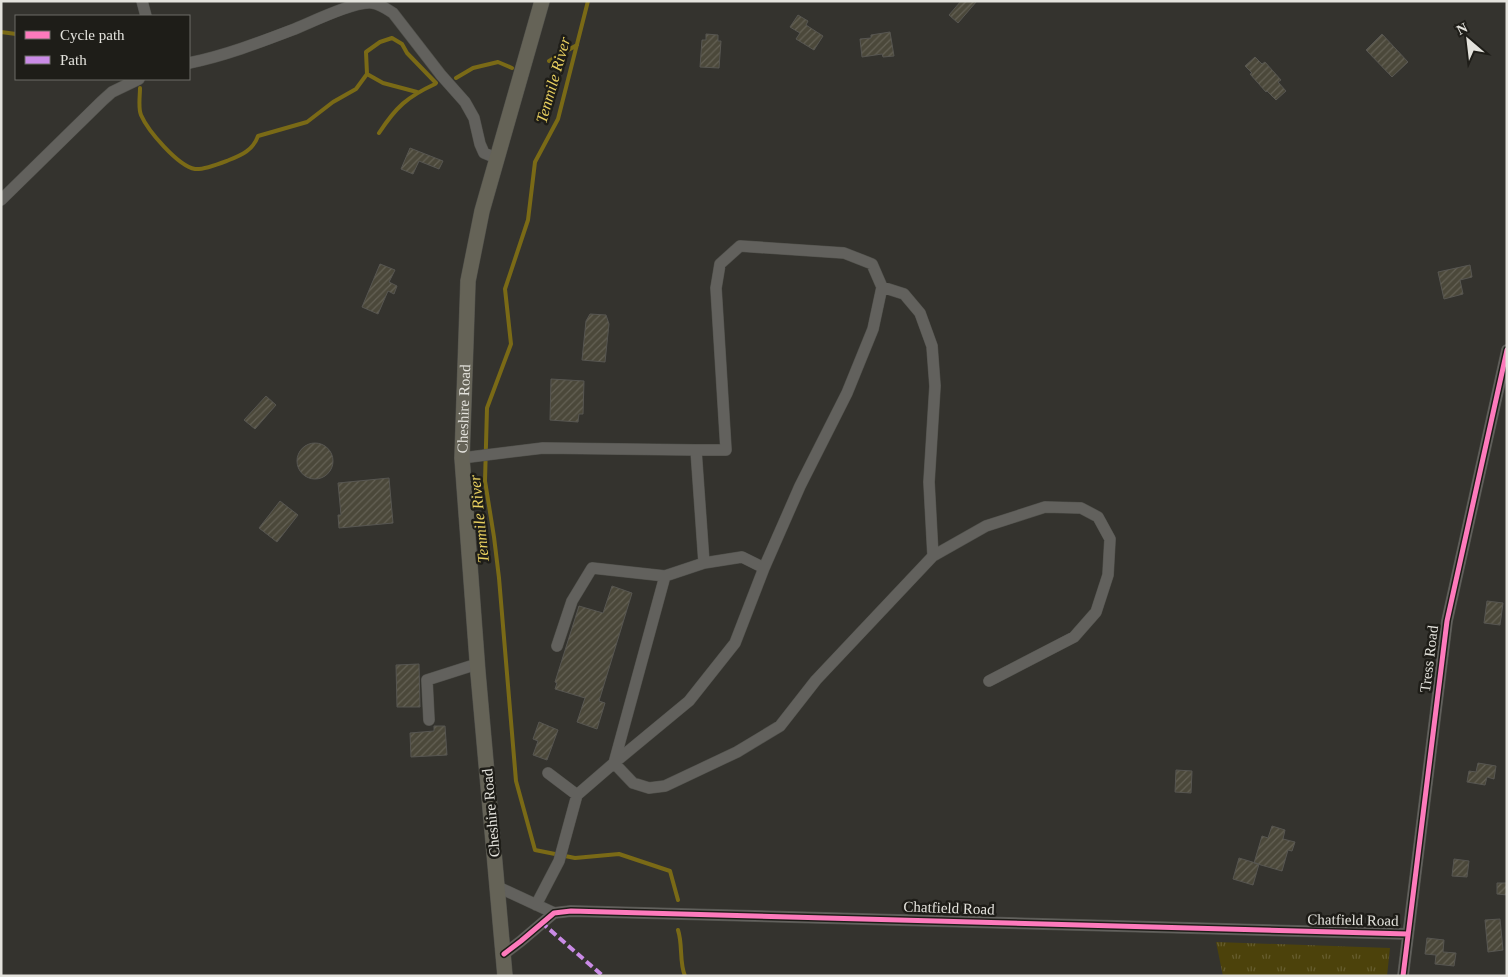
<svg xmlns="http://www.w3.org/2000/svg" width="1508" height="977" font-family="'Times New Roman',serif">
<defs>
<pattern id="grass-tufts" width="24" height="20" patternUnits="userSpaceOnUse" patternTransform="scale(1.25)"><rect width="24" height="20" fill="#4c420b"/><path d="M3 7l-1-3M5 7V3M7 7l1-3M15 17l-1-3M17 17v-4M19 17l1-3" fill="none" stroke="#665d2e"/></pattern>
<pattern id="building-hatch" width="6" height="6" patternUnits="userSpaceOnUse" patternTransform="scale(1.25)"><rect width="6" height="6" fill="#4b483a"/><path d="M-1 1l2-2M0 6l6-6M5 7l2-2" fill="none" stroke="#656256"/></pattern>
</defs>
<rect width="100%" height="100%" fill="#34332e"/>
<path fill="url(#grass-tufts)" d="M1216,942L1390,948L1387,976H1223Z"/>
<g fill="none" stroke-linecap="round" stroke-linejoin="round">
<path stroke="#7a6a16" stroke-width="4" d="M588,1L558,119L535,162L528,220L505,289L511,344L487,408L485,481L494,537L499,578L516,781L535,850L575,858L619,854L670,871L678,900
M1,32L16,34
M549,61L577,45
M367,74L383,83L417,92
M456,78L473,68L498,62L512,68
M140,88C140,96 138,108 141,115C148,131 178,166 195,169C204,170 221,163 229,160C242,155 253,150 258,136L307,122L333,102L356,89L367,74L366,52L380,42L392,38L402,44L407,53L436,83
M379,133C396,107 407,97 435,84
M678,930C683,945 679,962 685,976"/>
</g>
<path fill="url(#building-hatch)" stroke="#575651" d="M961,1H977L958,23L949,15Z
M798,15L808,21L806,25L823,36L814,50L796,39L800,33L790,27Z
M890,32L894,56L883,57L882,54L862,57L860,39L871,38V35Z
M706,34L718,35V41H721L719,68L700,67L702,40H706Z
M1382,34L1408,62L1392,77L1366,50Z
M1255,57L1262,64L1265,62L1281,80L1278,82L1286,91L1276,100L1267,91L1266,92L1250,74L1252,73L1245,66Z
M410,148L443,161L439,169L419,161L413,174L401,169Z
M380,264L395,270L389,282L397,286L394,294L388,291L378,314L362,307Z
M1470,265L1472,277L1460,280L1463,294L1444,299L1438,272Z
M590,314L606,315L609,324L605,362L582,360L586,321Z
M551,379L584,381L583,414H579L578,422L550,420Z
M266,396L276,405L255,429L244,420Z
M297 461a18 18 0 1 1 36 0a18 18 0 1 1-36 0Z
M389,478L393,523L339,528L338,515H341L338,483Z
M280,501L298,515L277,542L259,528Z
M612,586L632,593L599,701L605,703L597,729L577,722L585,698L555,689L557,683L555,682L579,606L603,613Z
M1487,601L1503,603L1500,625L1484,623Z
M419,664L420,707H397L396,665Z
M539,722L558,730L547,760L533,755L538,741L533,739Z
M434,726H445L447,755L411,757L410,733L434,731Z
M1478,763L1496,766L1494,779L1487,777L1485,785L1467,782L1469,771L1476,772Z
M1176,770L1192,771L1191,793L1175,792Z
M1272,826L1285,830L1283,839L1295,842L1292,851L1288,850L1282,871L1254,863L1262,836L1268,838Z
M1239,858L1259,864L1253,885L1233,879Z
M1454,859L1469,861L1467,877L1452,876Z
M1497,883H1507V895L1497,894Z
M1500,919L1503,950L1488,952L1485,920Z
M1427,938L1444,940L1443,952L1456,953L1454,966L1435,964L1436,955L1425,954Z"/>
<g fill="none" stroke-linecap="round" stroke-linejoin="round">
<defs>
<path id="minor" d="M142,1L146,16
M189,63C224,56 258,43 292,30C310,23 354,1 372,3C380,4 387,9 393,13L441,75L465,102L474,118L480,144L484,153L496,158
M1,200L102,101L112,92L139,79
M882,287L904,294L920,313L932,346L935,386L929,482L933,556
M696,450H726L716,288L720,264L740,246L844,253L872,264L882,287L873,329L847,393L800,486L764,568L735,643L689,701L614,763L633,783L649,788L665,786L737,752L780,726L816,680L933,556L986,526L1045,507L1081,508L1098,517L1110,539L1108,575L1096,612L1074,637L989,681
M462,458L543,448L696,450L704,563L665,576L614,763L577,795L559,861L536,905
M704,563L742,557L764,568
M557,646L572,601L592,568L665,576
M429,720L427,680L477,664
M548,773L577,795
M498,887L554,913
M504,954L521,941L554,913L571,911L1408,934
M1403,976L1447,621L1507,350"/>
<g id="major">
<path id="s1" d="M505,976L478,673L462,458L468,281L482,211L542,1"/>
</g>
</defs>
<use href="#minor" stroke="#50504b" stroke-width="12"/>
<use href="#major" stroke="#50504b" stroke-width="16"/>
<use href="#minor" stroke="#62615d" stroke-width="11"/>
<use href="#major" stroke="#656357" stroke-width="15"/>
<path stroke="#ca8be6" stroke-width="4" stroke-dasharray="8 4" stroke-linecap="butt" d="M541,922L603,976"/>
<defs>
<path id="cycleway" d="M504,954L521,941L554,913L571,911L1408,934
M1403,976L1447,621L1507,350"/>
</defs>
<use href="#cycleway" stroke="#1e1d18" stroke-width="8"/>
<use href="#cycleway" stroke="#fd7abc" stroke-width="5"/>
</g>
<g text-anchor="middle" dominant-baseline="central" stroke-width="5" stroke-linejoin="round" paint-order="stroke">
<g font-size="15" fill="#e4e3dd" stroke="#1e1d18">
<text stroke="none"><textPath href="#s1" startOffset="569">Cheshire Road</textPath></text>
<text transform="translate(1429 659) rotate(-83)">Tress Road</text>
<text transform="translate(491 813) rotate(-95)">Cheshire Road</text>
<text transform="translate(949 908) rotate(2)">Chatfield Road</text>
<text transform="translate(1353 920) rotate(1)">Chatfield Road</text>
</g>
<g font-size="16" font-style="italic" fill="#e9d05f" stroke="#1e1d18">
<text transform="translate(553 80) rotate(-74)">Tenmile River</text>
<text transform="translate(479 519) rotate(-96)">Tenmile River</text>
</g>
</g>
<rect width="1508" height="977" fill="none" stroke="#e4e3dd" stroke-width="5"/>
<rect x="15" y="15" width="175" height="65" fill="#1e1d18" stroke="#6d6c67"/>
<rect x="25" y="31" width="25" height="8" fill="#fd7abc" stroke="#6d6c67"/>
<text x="60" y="40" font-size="15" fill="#e4e3dd">Cycle path</text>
<rect x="25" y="56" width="25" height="8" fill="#ca8be6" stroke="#6d6c67"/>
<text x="60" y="65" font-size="15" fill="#e4e3dd">Path</text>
<g transform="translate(1468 40) rotate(332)" stroke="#1e1d18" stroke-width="4" paint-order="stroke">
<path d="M0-4L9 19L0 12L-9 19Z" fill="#e4e3dd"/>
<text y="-8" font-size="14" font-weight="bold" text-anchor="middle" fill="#e4e3dd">N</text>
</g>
</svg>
